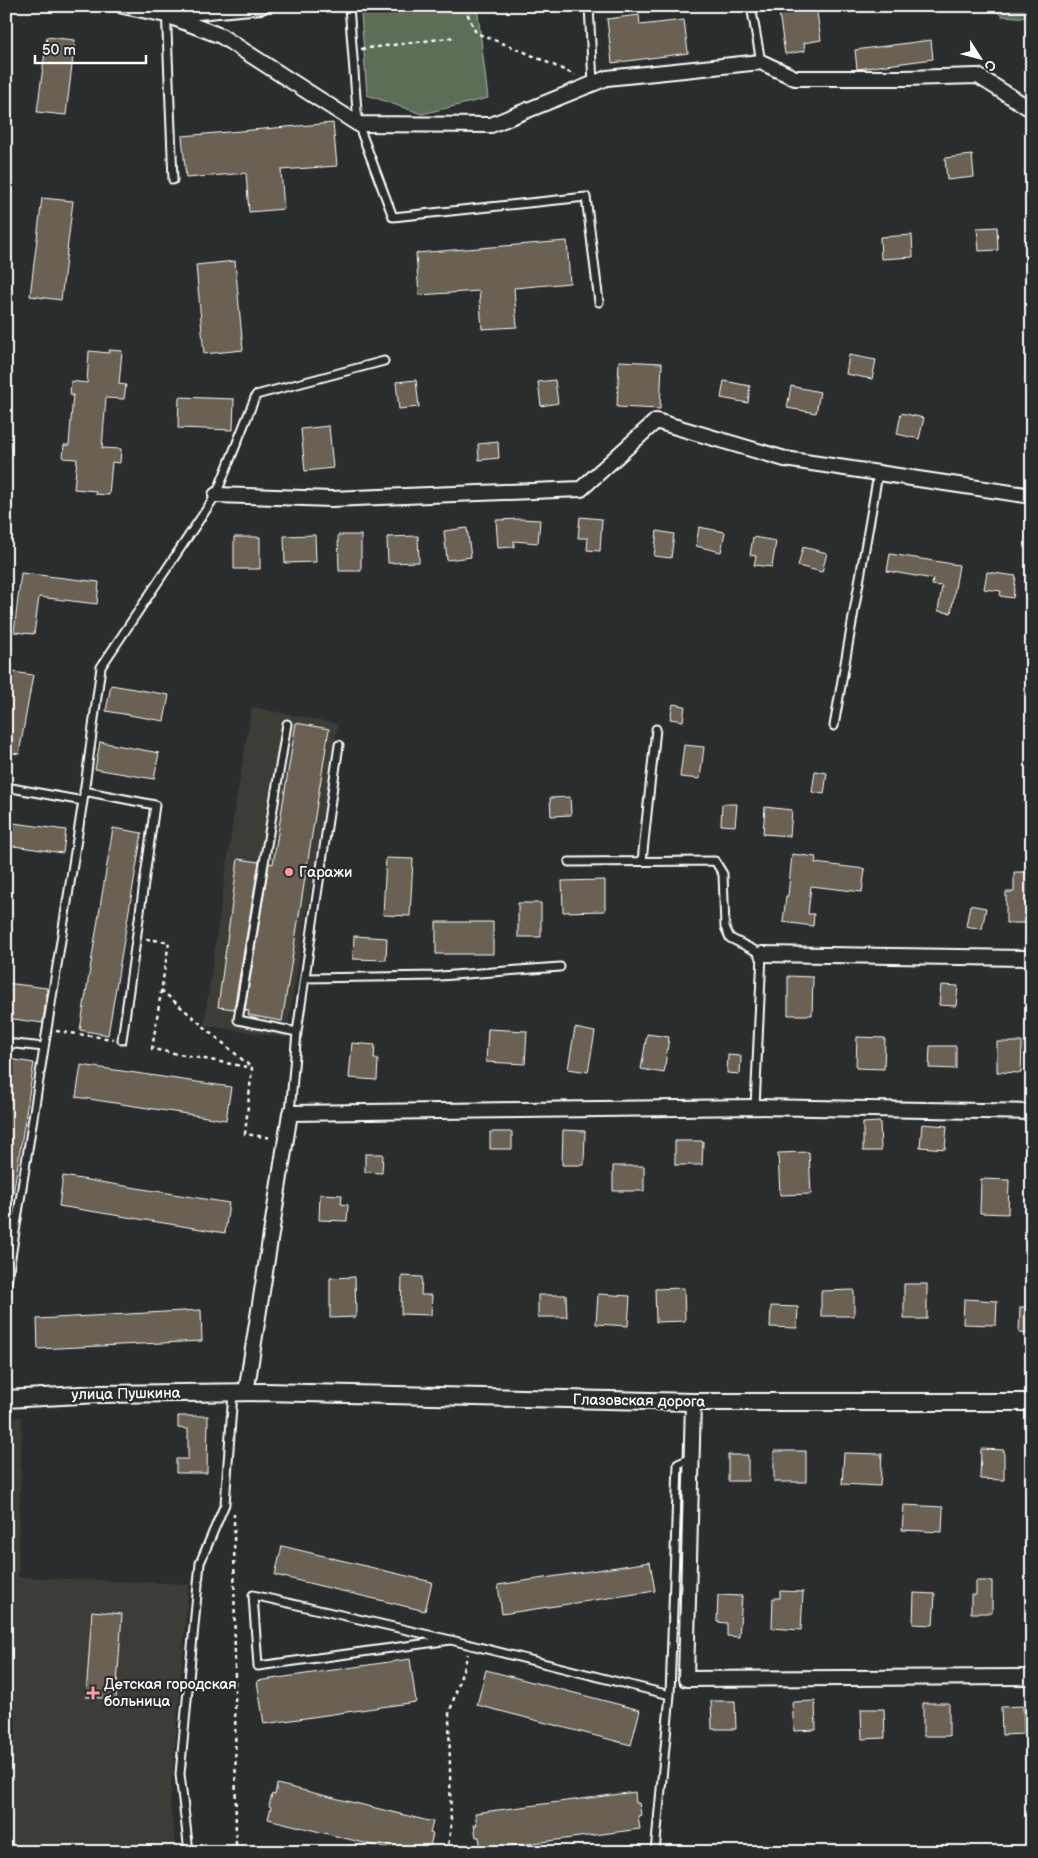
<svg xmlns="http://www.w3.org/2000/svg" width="1038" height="1858" font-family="'Balsamiq Sans',sans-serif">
<rect width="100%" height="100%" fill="#2a2d2e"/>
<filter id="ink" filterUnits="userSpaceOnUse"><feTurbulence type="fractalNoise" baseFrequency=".02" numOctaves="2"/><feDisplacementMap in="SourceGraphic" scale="10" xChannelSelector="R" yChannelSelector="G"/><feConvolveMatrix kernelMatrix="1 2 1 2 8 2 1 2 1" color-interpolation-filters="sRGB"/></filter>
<g filter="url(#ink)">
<path fill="#3d3d39" d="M252,707L338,724L286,1038L204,1025L234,814Z
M22,1417L18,1577L189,1584L170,1803L176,1852H6V1418Z"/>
<path fill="#5b6e58" stroke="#adb6ac" d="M371,6H477L488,98L422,114L367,95L361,13Z
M990,6H1032V18L1002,16Z"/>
<path fill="#6a6152" stroke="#fff" d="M778,6H816L821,40L804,43L805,51L785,54Z
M639,15L640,25L684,20L688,53L612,63L607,19Z
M47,37L75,40L66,115L37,112Z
M931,40L933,59L857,69L855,50Z
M333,123L337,166L281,170L284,209L249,212L246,173L186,178L182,136Z
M972,155L974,177L947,180L945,158Z
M42,198L73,201L61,300L30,296Z
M997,227L998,250L979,251L977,228Z
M912,235L913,257L881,259L880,237Z
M567,241L570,283L514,288L517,327L482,329L479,291L419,295L416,253Z
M235,261L243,350L204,354L196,265Z
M109,350L122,351L119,384L126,385L124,399L106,398L102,448L121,449L120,463L112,462L109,495L95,494L96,491L74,489L77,459L63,458L64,445H69L73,395H70L71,381L87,383L89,351L109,353Z
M849,355L876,360L872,379L846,374Z
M619,361L662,363L660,409L617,407Z
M416,380L419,407L399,409L396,382Z
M555,380L558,403L541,406L538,382Z
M724,381L750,386L748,403L721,398Z
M791,386L820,392L816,413L787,408Z
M179,397L234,399L233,430L178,428Z
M901,413L924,418L919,439L897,434Z
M329,426L333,468L305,471L301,429Z
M498,442L499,458L479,460L478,444Z
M580,517L602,519L600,551L587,550L588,538H578Z
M520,519L540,520L538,543L514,541V547L498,548L496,520Z
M699,527L725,532L721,552L696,546Z
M467,528L471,557L447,560L444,531Z
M657,531L674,534L671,558L654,556Z
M315,535L316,562L285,563L284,536Z
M338,535H361V571H339Z
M418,536L419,562L388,563L387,537Z
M234,537H260V569H234Z
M753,537L776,541L772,567L754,565L756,556L750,555Z
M803,547L827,553L822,572L798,566Z
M890,554L959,565L951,613L938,611L942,586L932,585L933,579L887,571Z
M987,572L1016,576L1013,598L1000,596L1001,591L984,589Z
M21,573L99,582L97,604L39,597L34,634L14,632Z
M6,671L33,675L19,754L6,752Z
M111,685L169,695L164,721L106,711Z
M673,704L685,706L683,721L670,719Z
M296,723L329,729L282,1021L248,1015L249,1011L245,1010L269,863L273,864Z
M100,742L159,753L154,779L95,769Z
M684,745L704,747L700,779L680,777Z
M815,771L827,773L824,794L812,792Z
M570,797L571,815L551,816L550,798Z
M722,804H737L735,826L721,825Z
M765,807L792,810L790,836L763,834Z
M6,822L66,830L63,853L6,845Z
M113,828L142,833L108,1035L80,1030Z
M792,854L816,857L815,863L865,869L862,892L811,886L808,914H814L813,926L783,922L786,896H788Z
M386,858L413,859L410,916L383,915Z
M238,859L259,862L234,1009L218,1007Z
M1014,872H1031L1032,901H1026V923H1006V892H1014Z
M605,880V911L563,912L562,881Z
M518,903H541V937H518Z
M970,905L986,908L982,929L966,926Z
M436,922H493V954H436Z
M354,936L387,938L386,960L353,959Z
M788,976L813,977L812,1015H788Z
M6,983L47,988L43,1023L6,1018Z
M941,985L958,986L956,1006L939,1005Z
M575,1028L595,1032L588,1072L568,1069Z
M488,1029L527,1031L525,1064L486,1062Z
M647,1034L669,1037L664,1073L641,1069Z
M857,1037L885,1038L884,1069L856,1068Z
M997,1042H1022L1021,1073L997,1072Z
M352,1043L375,1045L374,1059H378L377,1080L349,1078Z
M930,1046H956V1069L929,1068Z
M728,1055L741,1056L740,1074L727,1073Z
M9,1059L34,1063L13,1195H6V1079Z
M81,1065L231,1087L226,1120L76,1097Z
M880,1122L881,1151H863V1123Z
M922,1124L947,1126L945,1149L920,1147Z
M563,1130L585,1131L584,1165H562Z
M490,1132H512V1149H490Z
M675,1141H703L702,1165H675Z
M809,1152L811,1194L780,1195L778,1153Z
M365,1154H383L382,1173L365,1172Z
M613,1166H644V1191H613Z
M63,1176L229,1203L225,1233L59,1206Z
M981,1179L1009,1180L1008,1214L980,1213Z
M320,1194L342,1195L341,1204L348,1205L347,1221L319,1220Z
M402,1276L422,1277L421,1295H432L431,1315L401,1314Z
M355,1277L356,1317L330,1318V1278Z
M904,1284H927V1319H904Z
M684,1288L685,1321L656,1322L655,1289Z
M854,1290V1316H821V1291Z
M598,1294L630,1296L628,1326L596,1324Z
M538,1295H566L567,1317H538Z
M964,1299L997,1301L996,1325L963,1324Z
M771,1306L798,1307L797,1328L770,1327Z
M1020,1307H1032V1334L1019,1333Z
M201,1310L202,1341L38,1349L37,1319Z
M178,1416H208L207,1473H176V1459H188V1429L178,1428Z
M981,1449L1004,1450V1480L980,1479Z
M774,1451H806V1482H774Z
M844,1453L882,1454L880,1486L842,1484Z
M728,1455H748V1481H728Z
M904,1505L943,1507L942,1532L902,1530Z
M282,1546L432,1582L425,1611L275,1575Z
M650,1562L655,1591L502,1614L498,1585Z
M976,1581H992V1613H971V1595H976Z
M780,1591L803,1592L801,1630L772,1628L773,1598H780Z
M914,1593L935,1594L933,1625L913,1624Z
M718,1595L742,1596L739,1637L727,1636V1623L717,1622Z
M92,1611L122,1614L116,1699L86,1697Z
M410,1659L416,1702L264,1724L257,1681Z
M486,1670L640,1710L631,1745L477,1705Z
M711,1701H735L736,1729H712Z
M815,1701L816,1730L794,1731L792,1702Z
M923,1703H949V1736H923Z
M1023,1706L1024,1734L1002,1735L1001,1707Z
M861,1709H884L885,1738L862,1739Z
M277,1784L433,1822L430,1833L433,1834L430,1846L427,1845L426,1852H400L268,1819L271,1807L269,1806L272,1794L275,1795Z
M635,1792L636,1803H639L641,1815L638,1816L640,1829L481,1850L479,1837H476L474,1825H477L475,1813Z"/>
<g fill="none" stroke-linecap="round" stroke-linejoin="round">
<defs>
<path id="service" d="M166,6L173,180
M349,6L358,124L393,217L586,197L599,302
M589,6L593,83
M751,6L761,62
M287,724L238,1020L297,1032
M834,726L878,474
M6,787L83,801L6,1289
M84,791L155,805L122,1040
M83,801L101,667L216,495L256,395L384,361
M642,861L656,729
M569,862L715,861L723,874L725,927L730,938L762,954L755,1107
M305,978L440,976L560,967
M6,1043L44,1047
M290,1113L297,1032L339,745
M451,1640L253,1595L258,1666L451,1640L670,1695L678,1464L692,1458
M189,1852L180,1774L200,1563L225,1504L233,1393
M655,1852L670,1695"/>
<path id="minor" d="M123,6L166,15L262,6
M166,15L221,36L358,124L491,125L607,78L761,62L795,78H905L978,76L1032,110
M216,495L331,499L581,489L656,421L785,459L1032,496
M762,954L1032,958
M246,1393L290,1113L755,1107L1032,1112
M693,1402L686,1679L1032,1677"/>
<path id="tertiary" d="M6,1399L99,1394L264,1392L693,1402H1032"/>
</defs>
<use href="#service" stroke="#fff" stroke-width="11"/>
<use href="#minor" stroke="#fff" stroke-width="18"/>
<use href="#tertiary" stroke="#fff" stroke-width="20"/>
<path stroke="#fff" stroke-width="2.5" stroke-dasharray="4 4" stroke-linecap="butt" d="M467,6L468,15L476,33L520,50L575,75
M361,49L456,37
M146,939L169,942L152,1049L252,1068L245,1134L272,1138
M161,990L251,1067
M56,1031L113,1039
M234,1513L236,1852
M447,1852L451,1827L449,1714L468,1654"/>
<use href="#service" stroke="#2a2d2e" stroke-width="7"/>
<use href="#minor" stroke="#2a2d2e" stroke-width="14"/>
<use href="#tertiary" stroke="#2a2d2e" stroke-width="16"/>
</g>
</g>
<g fill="#ff9aa2" stroke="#2a2d2e" stroke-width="2">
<circle cx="289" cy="872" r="5"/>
<path d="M90.5 1685.5h5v5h5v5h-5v5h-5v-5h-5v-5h5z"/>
</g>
<g text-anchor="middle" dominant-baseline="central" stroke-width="4.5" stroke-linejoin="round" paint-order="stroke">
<g font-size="15" fill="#fff" stroke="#2a2d2e" text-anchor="start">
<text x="299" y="872">Гаражи</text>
<text x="104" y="1684">Детская городская<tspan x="104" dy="17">больница</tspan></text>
</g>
<g font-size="15" fill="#fff" stroke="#2a2d2e">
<text transform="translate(126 1394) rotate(-1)">улица Пушкина</text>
<text transform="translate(639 1401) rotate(1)">Глазовская дорога</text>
</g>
</g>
<rect width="1038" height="1858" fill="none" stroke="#2a2d2e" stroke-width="25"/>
<rect x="12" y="12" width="1013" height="1833" fill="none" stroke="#fff" stroke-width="2" filter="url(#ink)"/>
<g transform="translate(980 58) rotate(126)" stroke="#2a2d2e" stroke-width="4" paint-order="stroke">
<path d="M0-4L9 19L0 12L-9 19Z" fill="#ffffff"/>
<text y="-8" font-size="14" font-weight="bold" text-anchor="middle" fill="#ffffff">С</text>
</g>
<path d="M35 55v8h111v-8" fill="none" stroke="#ffffff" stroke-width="2.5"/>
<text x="42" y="55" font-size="15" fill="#ffffff" stroke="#2a2d2e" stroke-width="4" paint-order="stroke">50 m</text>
</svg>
